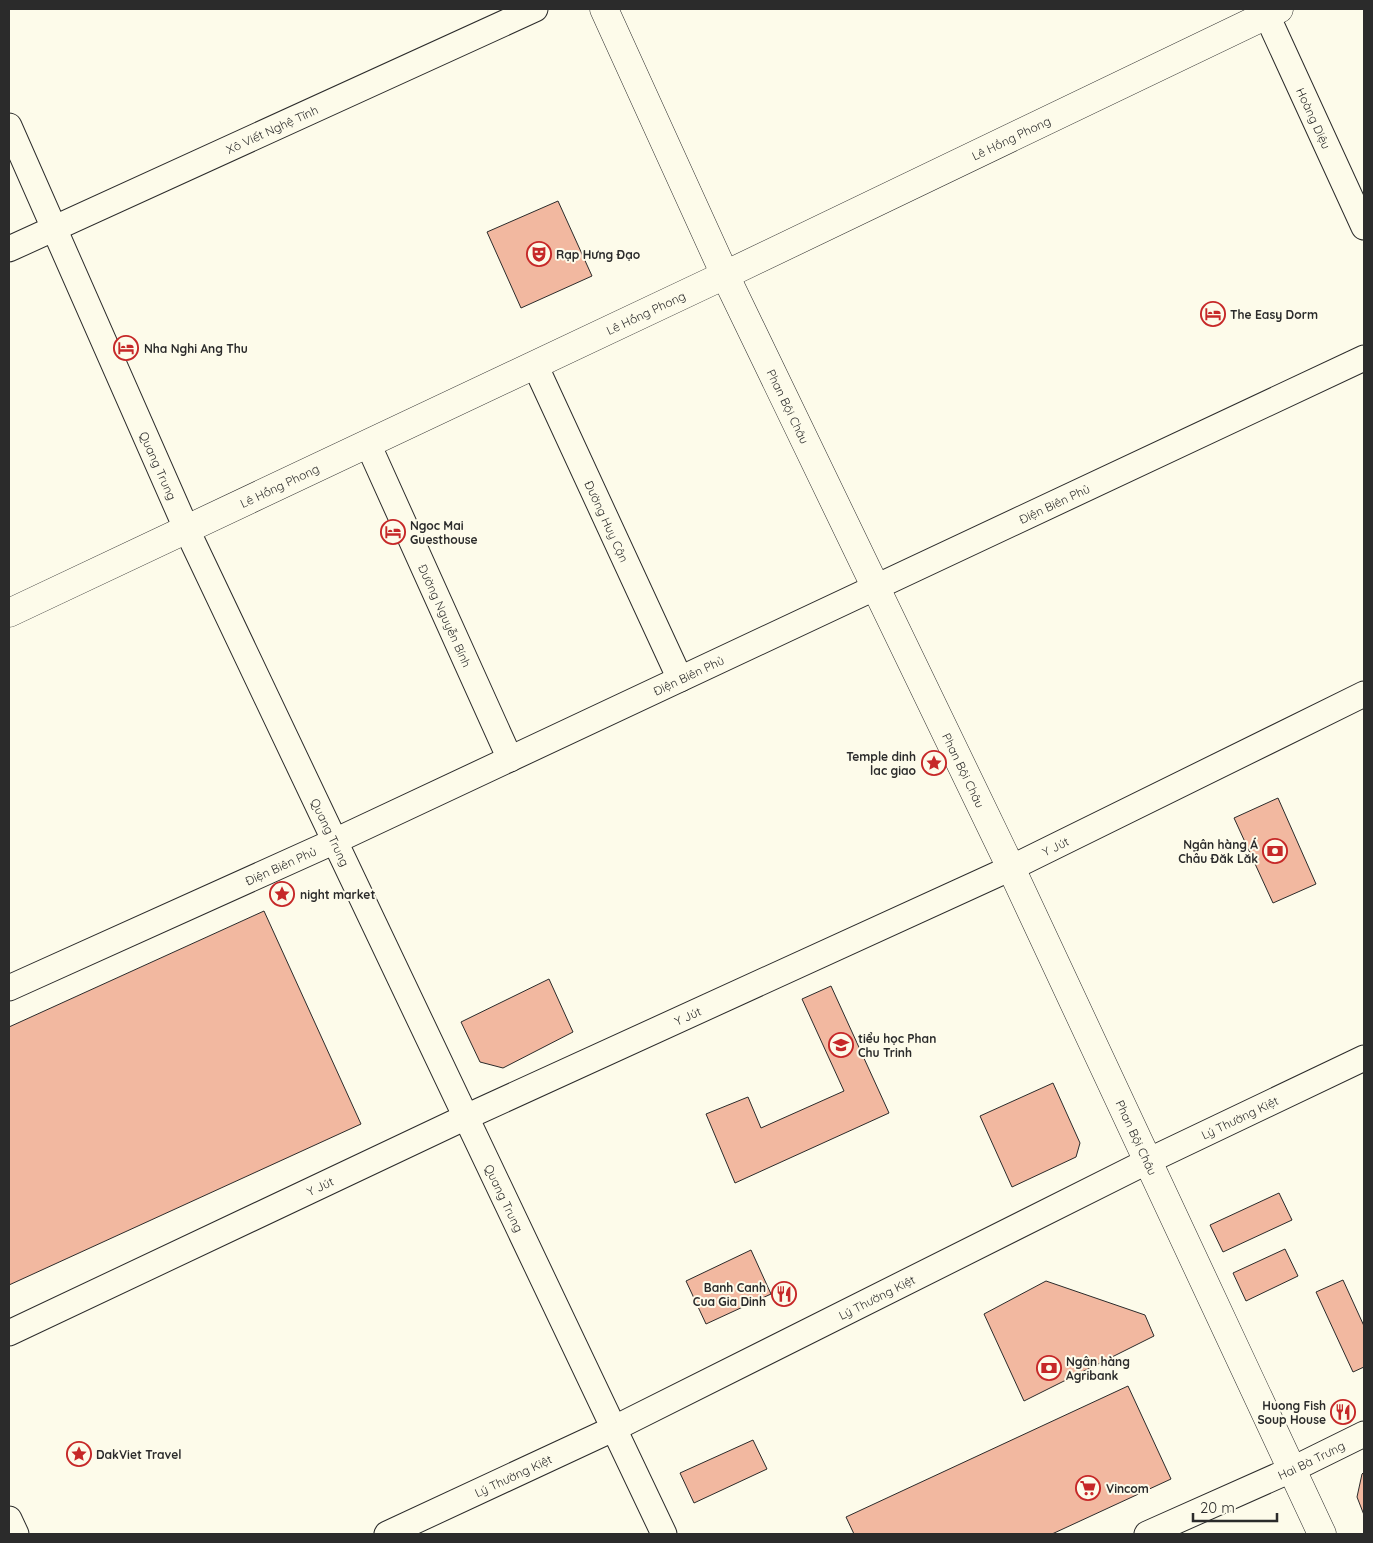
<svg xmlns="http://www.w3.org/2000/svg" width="1373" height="1543" font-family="Quicksand,sans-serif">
<rect width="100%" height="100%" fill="#fdfbea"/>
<path fill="#f2b8a0" stroke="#2b2b2b" d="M558,201L592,276L521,308L487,232Z
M1278,798L1316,884L1273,903L1234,818Z
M264,911L361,1124L9,1285V1027Z
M549,979L573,1032L503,1068L480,1062L461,1022Z
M831,986L889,1113L735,1183L706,1114L748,1097L761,1128L844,1091L802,999Z
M1053,1083L1080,1143L1076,1157L1012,1187L980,1116Z
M1279,1193L1292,1220L1223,1252L1210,1225Z
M1285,1249L1298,1276L1246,1301L1233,1273Z
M751,1250L771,1294L706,1324L686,1281Z
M1343,1280L1364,1326V1367L1353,1372L1316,1292Z
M1046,1281L1145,1315L1154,1336L1024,1401L984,1314Z
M1128,1386L1171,1479L1052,1534H854L846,1517Z
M753,1440L767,1469L694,1503L680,1473Z
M1364,1472V1515L1357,1497L1362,1474Z"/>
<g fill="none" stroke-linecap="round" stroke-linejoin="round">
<defs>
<g id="minor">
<path id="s1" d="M1264,9L1364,227"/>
<path id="s2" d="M9,126L186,528L664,1534"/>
<path id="s3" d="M9,249L535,9"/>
<path id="s4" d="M535,365L680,679"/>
<path id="s5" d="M368,444L510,759"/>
<path id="s6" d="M9,988L335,841L1364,358"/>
<path id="s7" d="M9,1333L466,1117L1011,868L1364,694"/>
<path d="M9,1519L16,1534"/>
<path id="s8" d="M387,1534L615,1428L1148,1161L1364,1058"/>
<path id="s9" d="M1147,1534L1293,1469L1364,1434"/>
</g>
<g id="tertiary">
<path id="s10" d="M9,613L725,275L1279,9"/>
</g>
<g id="primary">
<path id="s11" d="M604,9L725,275L1011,868L1322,1534"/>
</g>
</defs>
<use href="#minor" stroke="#2b2b2b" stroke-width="27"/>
<use href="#tertiary" stroke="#2b2b2b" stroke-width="29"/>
<use href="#primary" stroke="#2b2b2b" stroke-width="29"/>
<use href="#minor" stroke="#fdfbea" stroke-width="25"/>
<use href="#tertiary" stroke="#fdfbea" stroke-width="28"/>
<use href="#primary" stroke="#fdfbea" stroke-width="28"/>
</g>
<defs>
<symbol id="theatre-ring" viewBox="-11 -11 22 22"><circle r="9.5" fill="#fdfbea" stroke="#c62828" stroke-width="1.5"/><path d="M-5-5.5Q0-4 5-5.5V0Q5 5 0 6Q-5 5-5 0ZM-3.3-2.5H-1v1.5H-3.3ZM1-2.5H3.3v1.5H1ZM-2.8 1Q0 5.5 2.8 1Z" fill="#c62828"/></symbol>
<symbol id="hotel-ring" viewBox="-11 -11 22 22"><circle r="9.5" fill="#fdfbea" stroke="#c62828" stroke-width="1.5"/><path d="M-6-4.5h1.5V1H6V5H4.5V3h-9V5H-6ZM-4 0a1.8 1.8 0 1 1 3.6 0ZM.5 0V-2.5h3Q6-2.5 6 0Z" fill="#c62828"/></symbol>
<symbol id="sight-ring" viewBox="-11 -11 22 22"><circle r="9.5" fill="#fdfbea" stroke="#c62828" stroke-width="1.5"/><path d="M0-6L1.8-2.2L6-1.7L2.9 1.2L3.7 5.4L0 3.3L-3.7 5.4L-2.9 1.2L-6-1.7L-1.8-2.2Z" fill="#c62828"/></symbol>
<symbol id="bank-ring" viewBox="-11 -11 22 22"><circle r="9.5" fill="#fdfbea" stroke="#c62828" stroke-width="1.5"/><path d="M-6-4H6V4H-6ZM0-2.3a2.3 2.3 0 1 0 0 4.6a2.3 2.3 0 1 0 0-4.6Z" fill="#c62828"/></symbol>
<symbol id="school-ring" viewBox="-11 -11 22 22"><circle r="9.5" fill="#fdfbea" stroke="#c62828" stroke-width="1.5"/><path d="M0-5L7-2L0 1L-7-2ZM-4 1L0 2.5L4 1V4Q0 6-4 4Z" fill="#c62828"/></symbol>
<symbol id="restaurant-ring" viewBox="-11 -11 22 22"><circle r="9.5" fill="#fdfbea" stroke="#c62828" stroke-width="1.5"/><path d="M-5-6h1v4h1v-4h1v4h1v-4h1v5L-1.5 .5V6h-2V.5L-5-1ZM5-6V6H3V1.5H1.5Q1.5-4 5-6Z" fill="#c62828"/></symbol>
<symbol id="supermarket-ring" viewBox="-11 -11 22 22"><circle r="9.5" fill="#fdfbea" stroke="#c62828" stroke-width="1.5"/><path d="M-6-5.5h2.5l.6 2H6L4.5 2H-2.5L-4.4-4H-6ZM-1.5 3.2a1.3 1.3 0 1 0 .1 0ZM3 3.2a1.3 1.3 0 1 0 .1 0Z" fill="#c62828"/></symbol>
</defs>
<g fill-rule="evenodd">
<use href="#theatre-ring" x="525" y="240" width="28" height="28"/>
<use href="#hotel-ring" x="1199" y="300" width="28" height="28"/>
<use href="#hotel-ring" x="112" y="334" width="28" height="28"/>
<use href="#hotel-ring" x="379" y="518" width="28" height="28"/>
<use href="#sight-ring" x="920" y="749" width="28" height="28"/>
<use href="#bank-ring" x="1261" y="837" width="28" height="28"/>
<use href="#sight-ring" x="268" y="880" width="28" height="28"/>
<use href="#school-ring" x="827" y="1031" width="28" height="28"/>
<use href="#restaurant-ring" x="770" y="1280" width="28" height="28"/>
<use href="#bank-ring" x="1035" y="1354" width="28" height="28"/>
<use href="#restaurant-ring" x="1329" y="1398" width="28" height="28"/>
<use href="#sight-ring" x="65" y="1440" width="28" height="28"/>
<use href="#supermarket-ring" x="1074" y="1474" width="28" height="28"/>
</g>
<g text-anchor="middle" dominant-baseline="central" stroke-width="4" stroke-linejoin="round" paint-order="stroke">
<g font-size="12" fill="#2b2b2b" stroke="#fdfbea">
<text stroke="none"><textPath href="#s1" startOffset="120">Hoàng Diệu</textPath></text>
<text stroke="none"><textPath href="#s3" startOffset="289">Xô Viết Nghệ Tĩnh</textPath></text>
<text stroke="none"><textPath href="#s10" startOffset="1109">Lê Hồng Phong</textPath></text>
<text stroke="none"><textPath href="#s10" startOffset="704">Lê Hồng Phong</textPath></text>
<text stroke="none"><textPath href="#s11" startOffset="438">Phan Bội Châu</textPath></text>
<text stroke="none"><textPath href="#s2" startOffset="371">Quang Trung</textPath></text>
<text stroke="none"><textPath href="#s10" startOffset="299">Lê Hồng Phong</textPath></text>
<text stroke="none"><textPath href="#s6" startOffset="1152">Điện Biên Phủ</textPath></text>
<text stroke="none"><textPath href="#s4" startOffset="172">Đường Huy Cận</textPath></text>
<text stroke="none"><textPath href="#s5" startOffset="188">Đường Nguyễn Bính</textPath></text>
<text stroke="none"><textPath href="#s6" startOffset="748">Điện Biên Phủ</textPath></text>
<text stroke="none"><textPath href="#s11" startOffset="842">Phan Bội Châu</textPath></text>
<text stroke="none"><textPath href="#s2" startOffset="776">Quang Trung</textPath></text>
<text stroke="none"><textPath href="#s7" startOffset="1154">Y Jút</textPath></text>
<text stroke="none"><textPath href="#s6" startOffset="298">Điện Biên Phủ</textPath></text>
<text stroke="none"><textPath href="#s7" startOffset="749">Y Jút</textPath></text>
<text stroke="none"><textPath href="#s8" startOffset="949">Lý Thường Kiệt</textPath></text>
<text stroke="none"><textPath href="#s11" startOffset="1248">Phan Bội Châu</textPath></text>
<text stroke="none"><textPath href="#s7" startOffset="344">Y Jút</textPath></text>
<text stroke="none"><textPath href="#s2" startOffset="1181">Quang Trung</textPath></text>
<text stroke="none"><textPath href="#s8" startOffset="544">Lý Thường Kiệt</textPath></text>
<text stroke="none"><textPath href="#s9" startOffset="180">Hai Bà Trưng</textPath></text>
<text stroke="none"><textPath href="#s8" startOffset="139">Lý Thường Kiệt</textPath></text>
</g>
<g font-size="12" font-weight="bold" fill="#2b2b2b" stroke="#fdfbea" text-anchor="start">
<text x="556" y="254">Rạp Hưng Đạo</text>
<text x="1230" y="314">The Easy Dorm</text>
<text x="144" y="348">Nha Nghi Ang Thu</text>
<text x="410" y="525">Ngoc Mai<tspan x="410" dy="14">Guesthouse</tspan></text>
<text x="916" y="756" text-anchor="end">Temple dinh<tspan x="916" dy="14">lac giao</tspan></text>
<text x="1258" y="844" text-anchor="end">Ngân hàng Á<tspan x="1258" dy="14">Châu Đăk Lăk</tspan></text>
<text x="300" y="894">night market</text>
<text x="858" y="1038">tiểu học Phan<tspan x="858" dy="14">Chu Trinh</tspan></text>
<text x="766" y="1287" text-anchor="end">Banh Canh<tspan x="766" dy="14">Cua Gia Dinh</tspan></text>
<text x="1066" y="1361">Ngân hàng<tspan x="1066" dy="14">Agribank</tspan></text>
<text x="1326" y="1405" text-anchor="end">Huong Fish<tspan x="1326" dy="14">Soup House</tspan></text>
<text x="96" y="1454">DakViet Travel</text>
<text x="1106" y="1488">Vincom</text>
</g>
</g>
<rect width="1373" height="1543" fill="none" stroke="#2b2b2b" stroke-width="20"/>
<path d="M1193 1513v8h84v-8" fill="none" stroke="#2b2b2b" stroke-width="2.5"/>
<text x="1200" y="1513" font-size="15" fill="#2b2b2b" stroke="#fdfbea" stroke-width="4" paint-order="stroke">20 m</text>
</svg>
